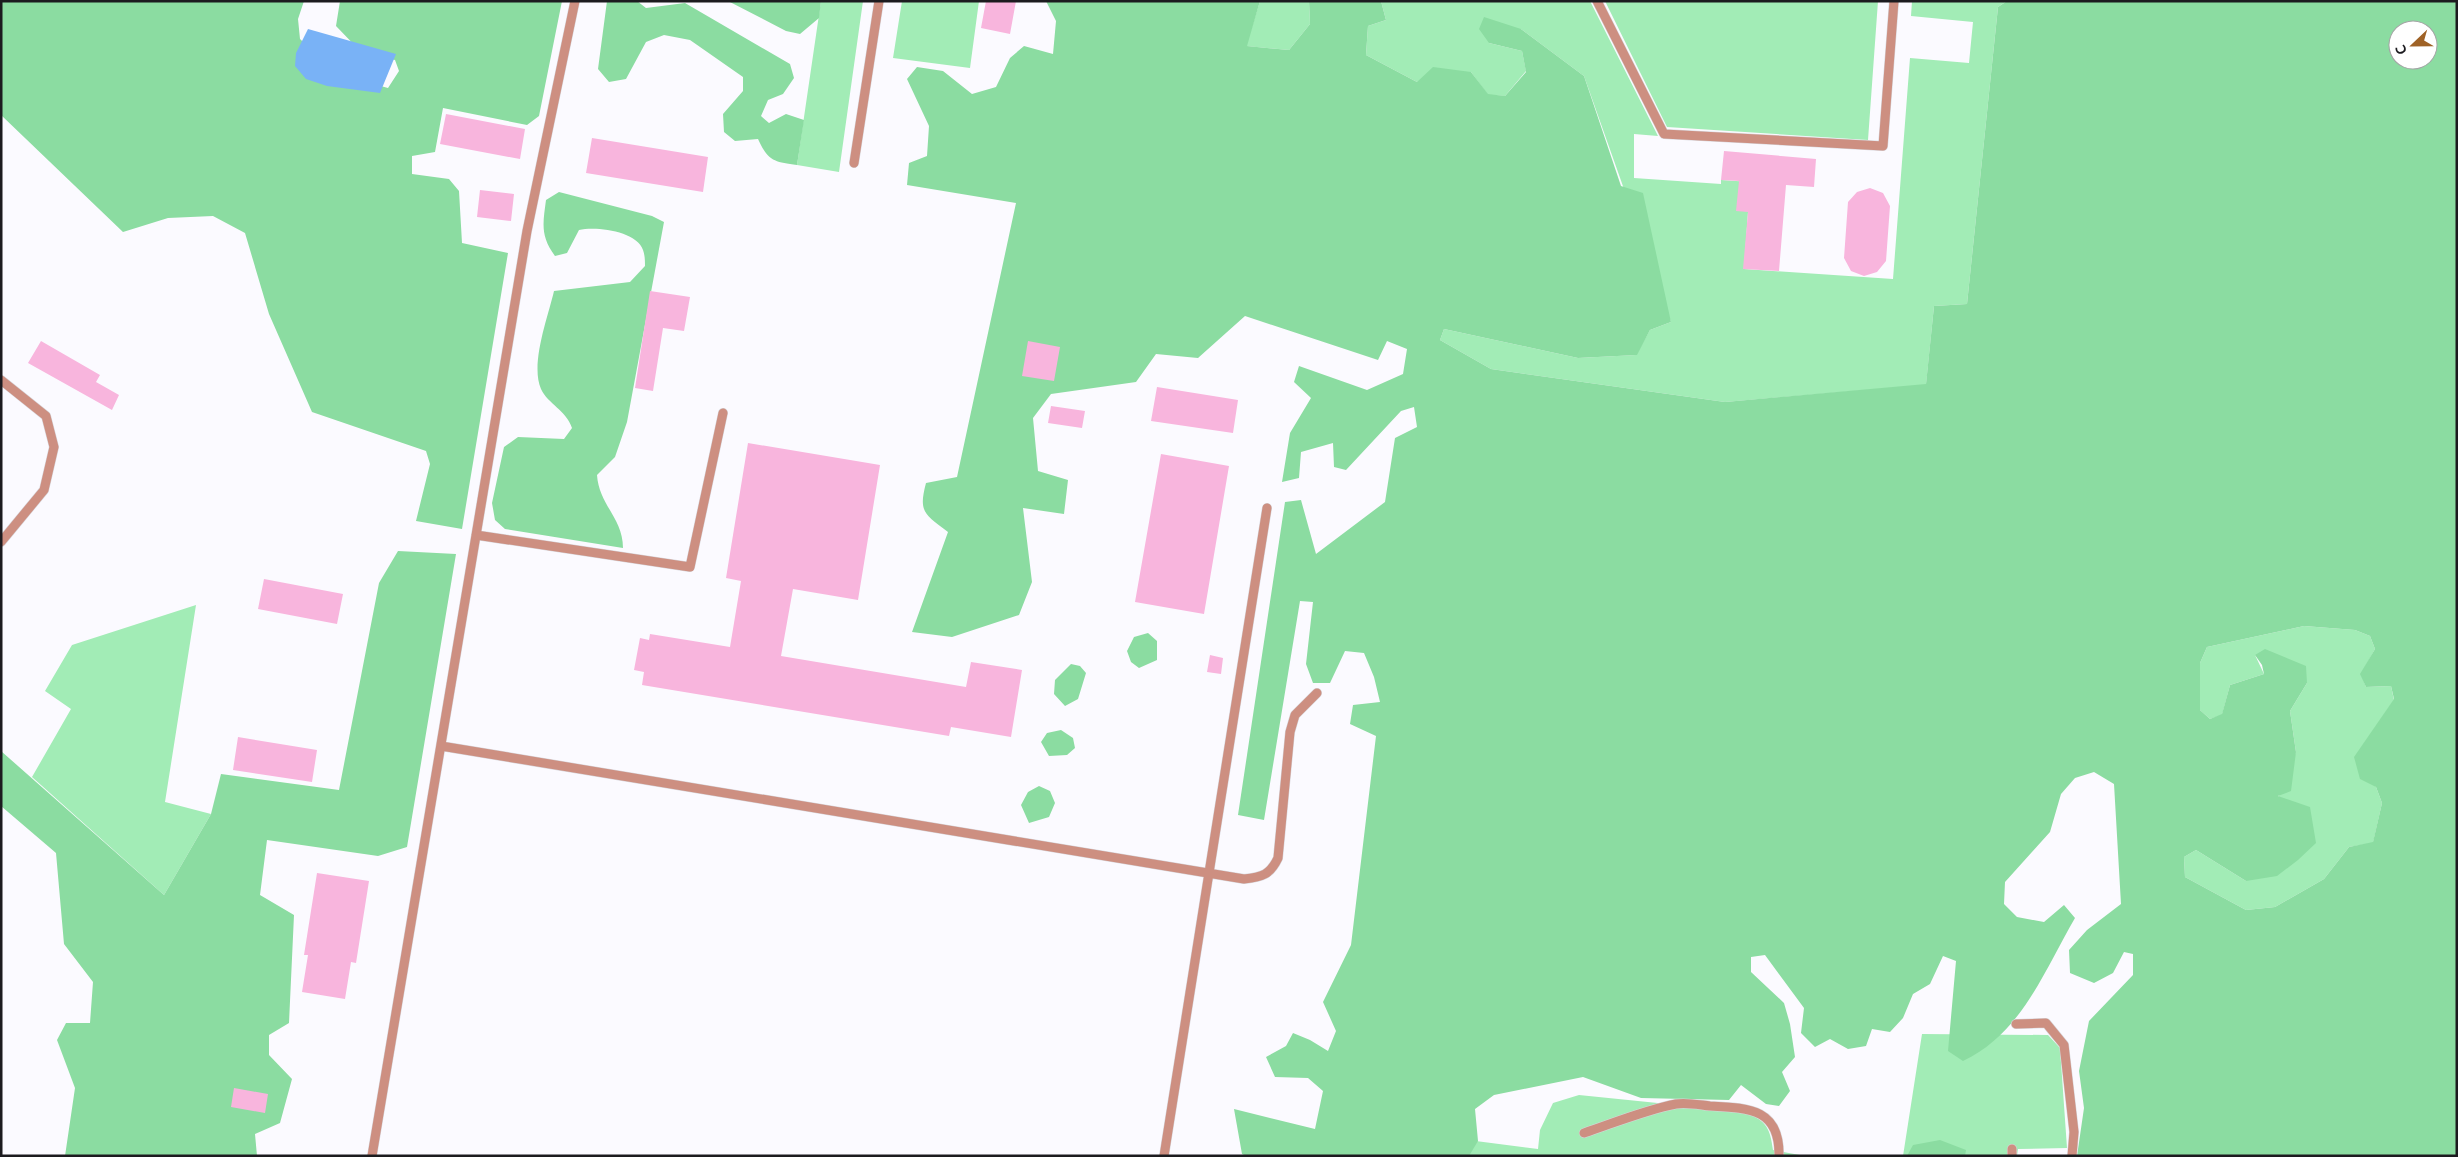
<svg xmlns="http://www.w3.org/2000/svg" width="2458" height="1157" font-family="Ubuntu,sans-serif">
<rect width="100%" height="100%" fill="#fbfaff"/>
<path fill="#a2ecb6" d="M821,1H863L839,172L797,165Z
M902,1H979L970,68L893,58Z
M1260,1H1309L1310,24L1289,50L1246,46Z
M1381,1H1590L1658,136L1634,134V178L1721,184V180L1766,183L1748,212L1744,269L1893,279L1910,58L1969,63L1973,22L1911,16L1912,1H2007L1998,7L1967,304L1934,306L1926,385L1725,402L1491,369L1440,340L1444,329L1578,358L1636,355L1650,330L1671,322L1584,76L1521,29L1489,43L1522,51L1526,71L1505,96L1488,95L1471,72L1417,82L1366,55L1368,26L1386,20Z
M1605,1H1878L1868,140L1667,127Z
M196,605L165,802L211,814L164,895L32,777L71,709L45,691L72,645Z
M2304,626L2355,630L2370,636L2375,649L2361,674L2366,687L2391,686L2394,700L2355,757L2376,787L2382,803L2373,843L2349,847L2324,879L2275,907L2246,910L2185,877L2184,857L2196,850L2246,881L2296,752L2290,711L2307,683L2255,655L2264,674L2230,685L2222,715L2210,719L2200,710V663L2207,647Z
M1922,1034L2048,1035L2060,1048L2067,1148L2018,1149L2017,1156H1903Z
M1579,1095L1746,1112C1767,1122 1770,1128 1773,1150L1805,1156H1465L1468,1140L1538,1149L1540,1130L1553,1103Z"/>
<path fill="#8bdca1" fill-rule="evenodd" d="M1,1H304L298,19L300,39L337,74L388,88L399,71L395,60L362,53L336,26L340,1H562L539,116L527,125L443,108L435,152L412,156V174L449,179L459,191L462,243L508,253L462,529L416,521L430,464L426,451L312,412L269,314L245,233L213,216L168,218L123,232L1,115Z
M607,1H637L646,8L685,3L790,64L794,78L783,94L768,100L761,116L769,123L786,114L804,120L797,165C774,162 768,161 758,139L735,141L724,132L723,114L743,91V77L690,40L664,35L646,42L626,79L609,82L598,69Z
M728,1H821L819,18L800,34L786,31Z
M1046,1H1260L1247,46L1289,50L1310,24L1309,1H1381L1386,20L1368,26L1366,55L1417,82L1433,67L1471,72L1488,94L1505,96L1526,72L1522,51L1489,43L1479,29L1484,17L1521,29L1584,76L1621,186L1643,193L1671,322L1650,330L1637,355L1578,358L1444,329L1440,340L1491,369L1725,402L1926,384L1934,306L1967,304L1998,7L2007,1H2457V1156H2077L2084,1108L2079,1071L2089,1021L2133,975V954L2124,952L2113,973L2094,983L2070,973L2069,950L2087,930L2121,904L2114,784L2094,772L2075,778L2061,794L2050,832L2005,882L2004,904L2017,917L2044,922L2064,905L2075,918C2044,971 2022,1033 1963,1061L1948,1051L1956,961L1943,956L1930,984L1913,994L1903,1018L1890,1032L1872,1029L1866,1046L1848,1049L1830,1039L1815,1047L1801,1033L1804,1008L1765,955L1751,957V972L1784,1003L1790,1024L1795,1057L1782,1072L1790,1091L1779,1106L1766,1104L1741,1085L1729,1100L1641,1098L1583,1077L1494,1095L1475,1109L1478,1141L1469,1156H1246L1242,1154L1234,1109L1315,1129L1323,1091L1308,1078L1275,1077L1266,1057L1286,1046L1293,1033L1310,1040L1328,1051L1336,1031L1323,1002L1351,945L1376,736L1350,724L1353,705L1380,702L1374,677L1364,653L1345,651L1330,683H1313L1306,664L1313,602L1300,601L1264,820L1238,815L1285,502L1301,500L1316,554L1385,502L1395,438L1417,427L1414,407L1401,411L1346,470L1334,467L1333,443L1301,452L1299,478L1282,482L1290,433L1311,398L1294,382L1299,366L1367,390L1403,374L1407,349L1387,341L1378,360L1245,316L1198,358L1156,354L1136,382L1051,394L1033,418L1038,471L1068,480L1064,514L1023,508L1032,582L1019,615L952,637L912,632L948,532C925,514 918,513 926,483L957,477L1016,203L907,185L909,163L927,156L929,126L907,79L917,67L943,71L972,94L996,87L1010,58L1024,46L1053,54L1056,21ZM2398,30H2428V60H2398ZM2304,626L2355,630L2370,636L2375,649L2360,674L2366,687L2391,686L2394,699L2354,757L2360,779L2376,787L2382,803L2373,842L2349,847L2324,879L2275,907L2246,910L2185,877L2184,857L2196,850L2246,881L2277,876L2298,860L2316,843L2310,807L2278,796L2291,791L2296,752L2290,711L2307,683L2306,666L2265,649L2255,655L2262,665L2264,674L2230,685L2222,714L2210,719L2200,710V663L2207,647Z
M559,192L652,216L664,222L627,422L615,457L597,475C599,505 623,518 623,548L505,529L495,520L492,503L504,447L518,437L564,439L572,428C566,410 548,404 541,389C530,364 548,317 554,291L630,282L645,266C645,262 645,255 643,250C637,231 596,226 579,230L567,253L555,256C540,236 543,223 546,200Z
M398,551L456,554L407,847L378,856L267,840L260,895L294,915L289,1023L269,1035V1055L292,1079L280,1123L255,1134L257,1156H65L75,1088L57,1040L66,1023H90L93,982L64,944L56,853L1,806V751L164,895L211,814L221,774L339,790L379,583Z
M1148,633L1157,641V660L1139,668L1131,662L1127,651L1134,637Z
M1071,664L1080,666L1086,673L1078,699L1065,706L1054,694L1055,680Z
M1061,730L1073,738L1075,748L1067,755L1049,756L1041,742L1047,733Z
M1039,786L1050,791L1055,803L1049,817L1029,823L1021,805L1028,792Z
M1940,1140L1966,1150L1965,1156H1907L1913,1145Z"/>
<path fill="#79b2f6" d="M308,29L396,54L380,93L327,86L306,79L295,66L296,53Z"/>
<path fill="#f8b5dd" d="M986,1H1016L1010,34L981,28Z
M446,114L525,129L520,159L440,144Z
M592,138L708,157L703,192L586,173Z
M1724,151L1816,159L1814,187L1786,185L1779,271L1743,269L1748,212L1736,211L1739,181L1721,180Z
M1870,188L1883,193L1890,206L1886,261L1877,272L1864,276L1851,271L1844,258L1848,202L1857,192Z
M480,190L514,194L511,221L477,217Z
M650,291L690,297L684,331L663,328L653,391L635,388Z
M41,341L100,375L96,382L119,395L112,410L28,363Z
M1028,341L1060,347L1054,381L1022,376Z
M1157,387L1238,400L1233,433L1151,421Z
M1051,406L1085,411L1082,428L1048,423Z
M748,443L880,465L858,600L793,589L781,656L966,687L971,662L1022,670L1011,737L951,727L949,736L642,685L644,672L634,670L640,638L649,640L650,634L730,647L741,581L726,578Z
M1161,454L1229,466L1204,614L1135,602Z
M264,579L343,594L337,624L258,609Z
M1210,655L1223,658L1221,674L1207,672Z
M238,737L317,750L312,782L233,770Z
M317,873L369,881L356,963L351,962L345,999L302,992L308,955H304Z
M234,1088L268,1094L265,1113L231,1107Z"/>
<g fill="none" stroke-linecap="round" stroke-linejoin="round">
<defs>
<path id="service" d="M1597,1L1664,134L1883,146L1894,1
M854,163L879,1
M1,380L46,416L54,447L44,490L1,542
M476,535L690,567L723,413
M441,746L1244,879C1262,877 1270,875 1278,858L1290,732L1295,715L1317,693
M2016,1024L2046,1023L2064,1045L2074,1132L2072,1156
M1584,1133C1614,1123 1645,1110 1676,1104C1686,1102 1700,1105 1710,1106C1748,1108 1780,1108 1779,1156
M372,1156L527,231L575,1
M1164,1156L1267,508
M2012,1156V1149"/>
</defs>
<use href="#service" stroke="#d7d6db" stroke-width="10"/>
<use href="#service" stroke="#cd8f81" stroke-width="9"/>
</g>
<rect width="2458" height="1157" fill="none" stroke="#1c1b1f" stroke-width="5"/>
<g transform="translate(2413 45) rotate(248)"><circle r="24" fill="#ffffff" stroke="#a4a4a5"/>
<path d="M0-4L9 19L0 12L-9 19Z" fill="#9f6226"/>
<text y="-8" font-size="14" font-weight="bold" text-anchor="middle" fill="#1c1b1f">С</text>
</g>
</svg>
